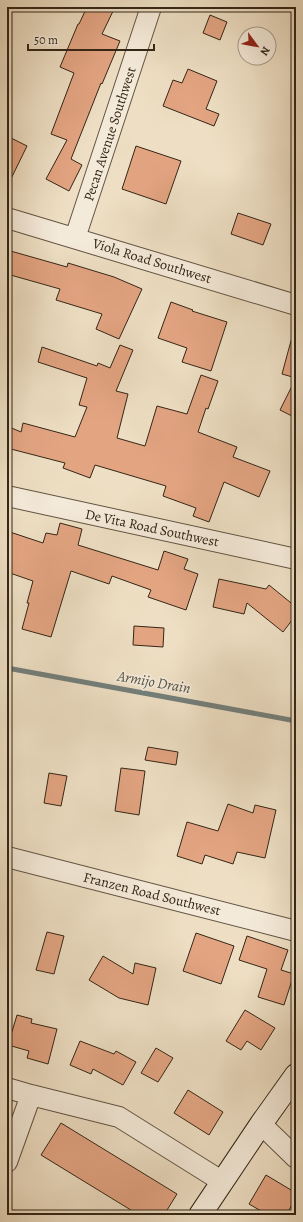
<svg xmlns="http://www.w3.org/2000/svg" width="303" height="1222" font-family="Alegreya,serif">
<rect width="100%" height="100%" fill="#eedfc4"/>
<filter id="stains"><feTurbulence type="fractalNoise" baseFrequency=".005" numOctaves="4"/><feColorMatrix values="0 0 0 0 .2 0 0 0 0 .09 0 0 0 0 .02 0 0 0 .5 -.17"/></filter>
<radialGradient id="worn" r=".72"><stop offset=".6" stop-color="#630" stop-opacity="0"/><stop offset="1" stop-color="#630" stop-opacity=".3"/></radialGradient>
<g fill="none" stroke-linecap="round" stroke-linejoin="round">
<path stroke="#737f7b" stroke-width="5" d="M7,668L296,721"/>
</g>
<path fill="#e3a482" stroke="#332616" d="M87,7H115L102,34L120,41L102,84L101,83L71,159L82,165L69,191L46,179L67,140L51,134L74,73L60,67L78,24H79Z
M210,15L227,22L220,40L203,33Z
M188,69L217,81L206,109L219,114L214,126L163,106L173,80L182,83Z
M7,136L27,146L7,187Z
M136,146L181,161L166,204L122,189Z
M238,213L271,224L263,245L231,234Z
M7,250L67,267L68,263L114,277L142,289L119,339L96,329L102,314L56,300L60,289L7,274Z
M171,302L193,310L192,311L227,322L211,371L182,362L187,348L158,338Z
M292,337L296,338V418L280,410L296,378L282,374Z
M120,345L133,350L116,391L128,394L117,438L145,446L157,406L187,414L201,375L218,381L208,409L206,408L198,432L237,447L233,457L270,471L259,497L224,482L209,522L193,516L196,508L163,496L166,486L95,465L90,478L63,468L65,463L7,448V426L21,432L23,423L75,437L87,407L79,405L87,378L38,362L42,347L97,366L98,363L110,368Z
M60,523L82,529L78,545L158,570L164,551L188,559L184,569L198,574L186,610L148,597L151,590L112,576L109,584L71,571L51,637L22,629L29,603H27L33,581L7,572V531L43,543L46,533L57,535Z
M219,579L266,589L269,585L296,607V615L283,632L247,603L244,614L213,607Z
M134,626L164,628L163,647L133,645Z
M148,747L178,752L176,765L145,760Z
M121,768L145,771L139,815L115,811Z
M49,773L67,776L61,806L44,803Z
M228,804L253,813L255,805L276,810L265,858L237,852L233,864L205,855L202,864L177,856L187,822L218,831Z
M47,932L64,936L54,974L36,970Z
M196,933L234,946L221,984L183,971Z
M247,936L288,950L281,970L294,974L284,1005L258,997L267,969L239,960Z
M103,956L133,974L135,963L156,968L148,1005L119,998L89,980Z
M245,1010L275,1028L261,1050L247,1041L241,1050L226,1041Z
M17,1015L32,1019L31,1023L57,1029L48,1064L27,1058L29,1051L8,1045Z
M80,1041L114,1054L116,1051L136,1062L123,1085L93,1069L91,1074L70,1065Z
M156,1048L173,1058L158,1082L141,1073Z
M188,1090L223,1112L209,1135L174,1113Z
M61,1123L177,1194L164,1215H139L41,1155Z
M266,1175L296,1193V1198L286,1215H268L249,1204Z"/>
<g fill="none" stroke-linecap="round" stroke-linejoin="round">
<defs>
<path id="street" d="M7,218L296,305
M75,238L151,7
M7,496L296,559
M7,857L296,931
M7,1088L31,1095L119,1117L223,1182
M261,1124L296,1158
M7,1162L31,1095"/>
<path id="secondary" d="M200,1215L261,1124L296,1075"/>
</defs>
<use href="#street" stroke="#625442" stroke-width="22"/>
<use href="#secondary" stroke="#332616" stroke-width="24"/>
<use href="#street" stroke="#f4ead9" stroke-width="20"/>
<use href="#secondary" stroke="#f4ead9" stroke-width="22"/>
</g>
<g text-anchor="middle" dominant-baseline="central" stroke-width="3.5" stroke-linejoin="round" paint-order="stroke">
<g font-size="14" fill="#332616" stroke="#f4ead9">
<text transform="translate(110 134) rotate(-72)">Pecan Avenue Southwest</text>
<text transform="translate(152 261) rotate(17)">Viola Road Southwest</text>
<text transform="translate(152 528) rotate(12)">De Vita Road Southwest</text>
<text transform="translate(152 894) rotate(14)">Franzen Road Southwest</text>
</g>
<g font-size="15" font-style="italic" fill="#535248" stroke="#f4ead9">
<text transform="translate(154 682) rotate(10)">Armijo Drain</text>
</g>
</g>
<rect width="303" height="1222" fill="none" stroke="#eedfc4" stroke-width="24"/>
<rect x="8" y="8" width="287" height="1206" fill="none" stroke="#332616" stroke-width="2"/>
<rect x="12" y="12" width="279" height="1198" fill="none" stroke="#332616"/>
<g transform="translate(257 46) rotate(122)"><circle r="19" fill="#f4ead9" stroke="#a79c8b"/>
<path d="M0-3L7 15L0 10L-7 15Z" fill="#8f2418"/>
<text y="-6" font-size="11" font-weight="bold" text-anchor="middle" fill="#332616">N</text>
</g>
<path d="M28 44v6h126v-6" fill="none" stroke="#332616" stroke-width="2"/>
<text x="34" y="44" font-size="12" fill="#332616" stroke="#f4ead9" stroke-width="3" paint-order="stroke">50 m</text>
<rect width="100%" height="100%" filter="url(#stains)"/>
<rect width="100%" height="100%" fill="url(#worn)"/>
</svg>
